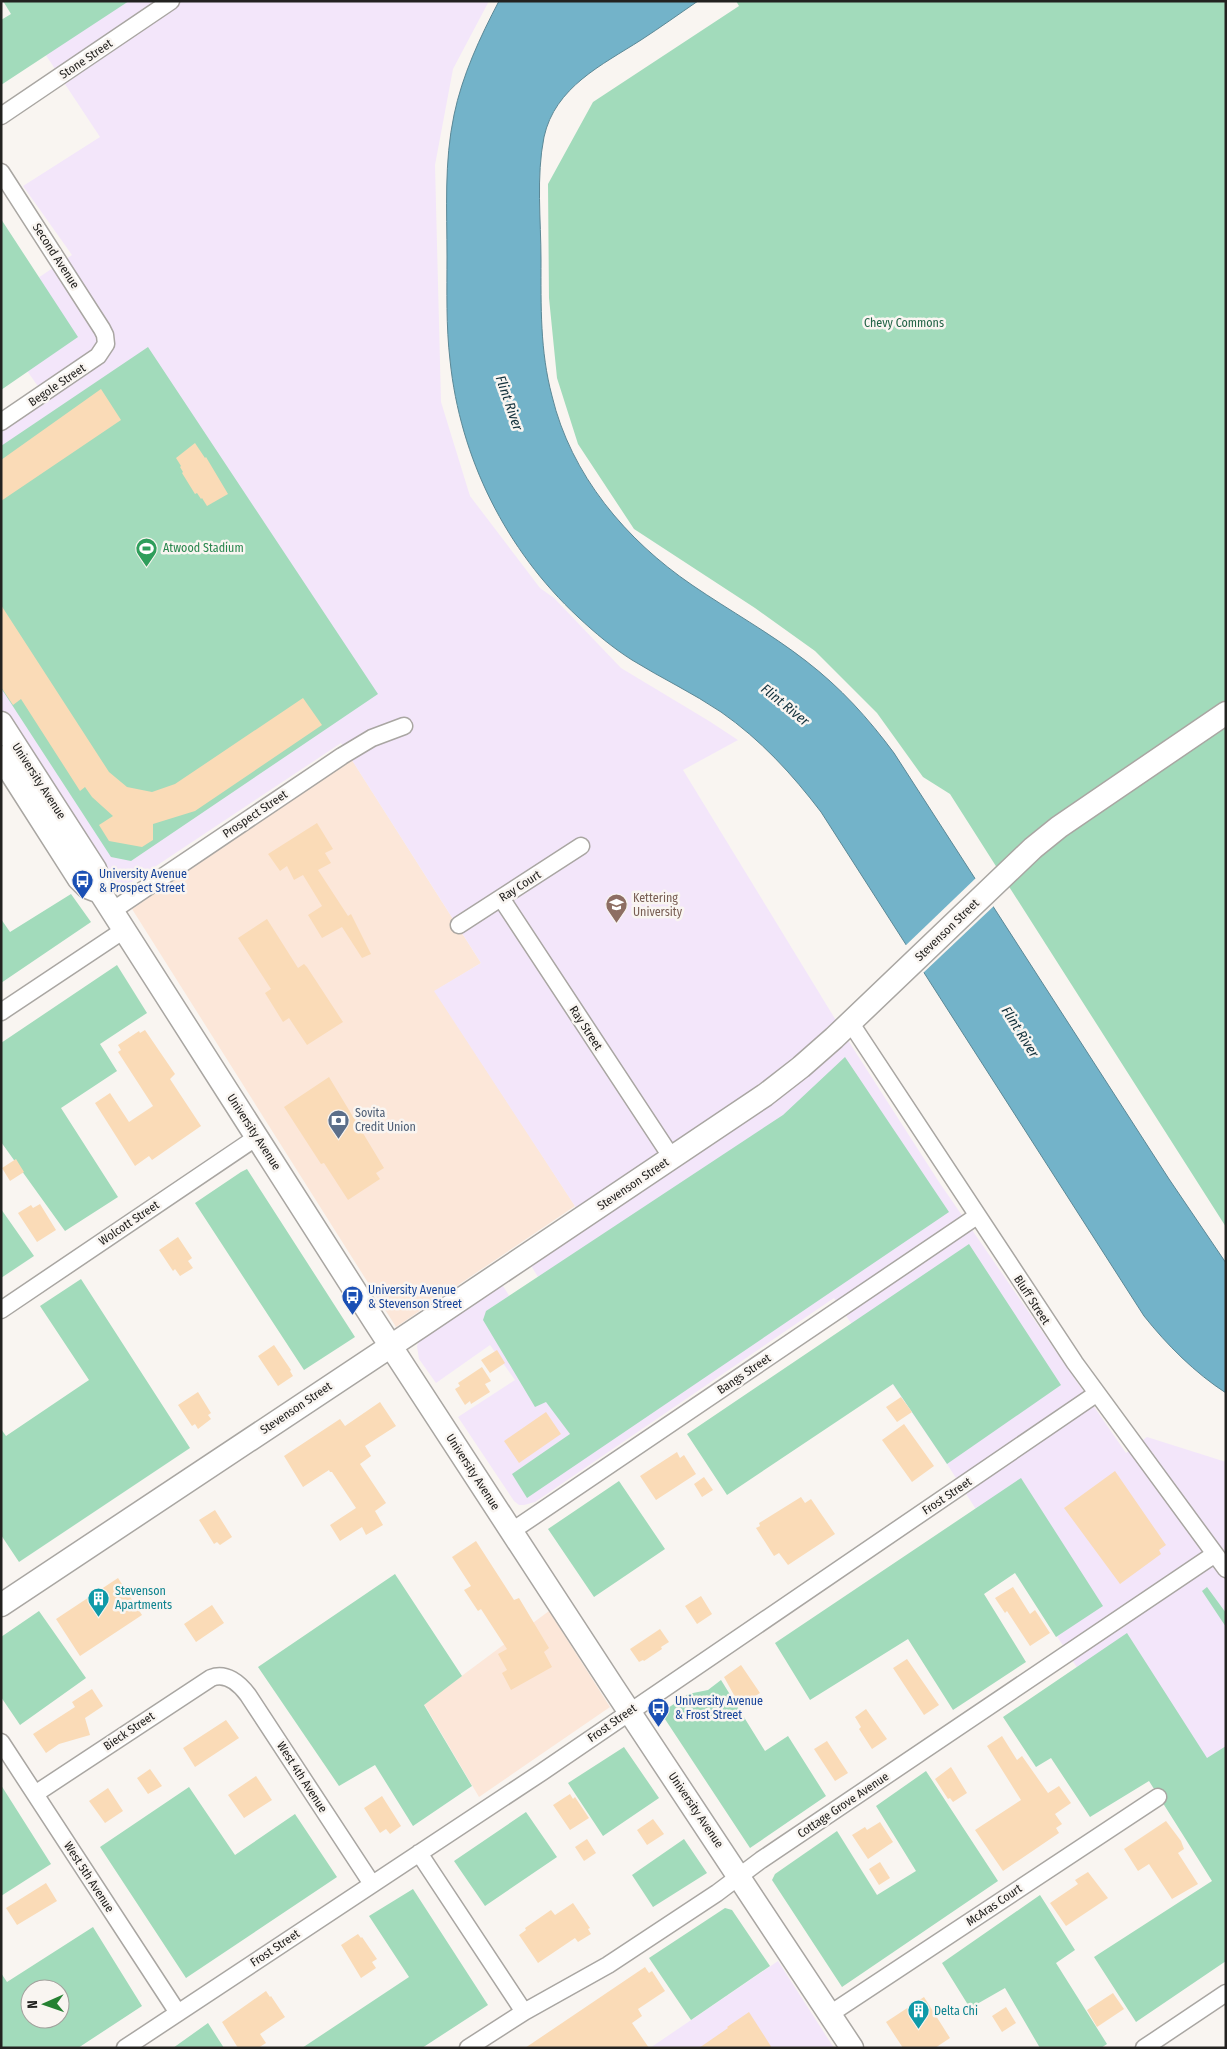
<svg xmlns="http://www.w3.org/2000/svg" width="1227" height="2049" font-family="'Fira Sans Condensed',sans-serif">
<rect width="100%" height="100%" fill="#f9f5f1"/>
<path fill="#fce7d9" d="M352,760L481,963L435,991L575,1206L396,1327L132,909Z
M549,1611L610,1707L479,1797L424,1704Z"/>
<path fill="#f3e6fa" d="M10,1H489L453,69L435,165L441,402L470,496L540,588L554,598L621,668L709,721L738,740L683,770L851,1045L939,1182L1126,1453L1147,1437L1226,1462V1901L947,1464L834,1298L535,1502L524,1505H519L514,1501L458,1417L515,1380L490,1345L436,1383L419,1359L417,1346L420,1339L501,1283L556,1368L584,1351L530,1264L588,1226L434,991L481,963L341,743L132,882L118,885L112,884L108,880L1,715V430L47,399L1,334V303L72,255L23,186L100,137Z
M778,1961L834,2048H650Z"/>
<path fill="#a2dbbb" fill-rule="evenodd" d="M3,1H129L1,85V20L11,14Z
M736,1H1226V1227L950,794L923,777L877,713L815,651L755,608L634,529L578,444L557,378L549,298L548,184L593,102L739,6Z
M1,219L78,337L1,390Z
M148,347L378,694L131,861L111,857L1,688V446Z
M71,894L91,922L1,983V919L10,932Z
M117,965L147,1013L100,1044L117,1071L61,1108L118,1197L65,1231L1,1142V1043Z
M845,1057L949,1212L527,1498L512,1474L570,1434L546,1402L535,1407L483,1320L486,1311L783,1115Z
M247,1169L355,1337L304,1370L195,1203L241,1172Z
M1,1209L34,1256L1,1278Z
M969,1244L1061,1385L947,1464L893,1384L727,1495L687,1434Z
M81,1279L190,1448L19,1562L1,1535V1429L6,1436L89,1380L40,1306Z
M1021,1478L1103,1606L1056,1637L1015,1573L984,1594L1026,1662L953,1710L908,1639L810,1700L775,1643Z
M619,1481L665,1549L594,1597L548,1529Z
M395,1574L462,1676L424,1705L472,1786L413,1826L375,1765L339,1786L258,1667Z
M1207,1587L1226,1613V1627L1202,1591Z
M39,1611L86,1678L20,1725L1,1697V1637Z
M1127,1633L1207,1758L1226,1746V1961L1136,2022L1094,1957L1212,1881L1149,1781L1090,1817L1051,1758L1036,1767L1003,1717Z
M721,1680L765,1751L788,1736L826,1796L750,1848L661,1713L688,1694L708,1690Z
M624,1747L659,1798L603,1836L568,1783Z
M926,1771L998,1881L842,1987L772,1880L775,1874L837,1831L877,1895L916,1871L876,1806Z
M1,1785L51,1864L1,1896Z
M189,1787L235,1855L295,1814L337,1877L186,1978L100,1847Z
M526,1812L557,1857L485,1906L454,1861Z
M684,1839L707,1873L653,1907L632,1875Z
M413,1889L488,2005L422,2048H302L409,1977L369,1916Z
M1040,1895L1075,1950L1056,1963L1107,2044L1101,2048H1040L1005,1988L970,2008L942,1963Z
M725,1908L732,1910L770,1966L691,2020L649,1958Z
M93,1927L142,2006L78,2048H1V1973L7,1982ZM30,1989H60V2019H30Z
M208,2023L224,2048H173Z"/>
<path fill="#73b3c9" stroke="#5b8896" d="M499,1H698C679,14 661,27 641,40C602,65 555,87 544,137C536,177 541,220 541,260C541,306 540,351 552,396C571,475 626,540 692,585C730,611 770,633 806,661C841,688 868,718 894,753L1169,1179L1226,1263V1393C1195,1373 1167,1345 1144,1316L821,812C792,774 761,740 721,712C693,693 661,678 632,660C613,648 595,633 578,617C506,550 460,458 450,360C446,326 447,291 447,257C447,210 444,162 454,115C462,76 480,37 499,1Z"/>
<path fill="#f9f5f1" d="M978,876L996,904L922,974L904,947Z"/>
<path fill="#fadbb7" d="M101,389L121,420L1,501V460Z
M195,443L205,458L206,457L228,494L207,506L202,498L201,499L197,493L195,494L182,473L183,472L180,467L181,466L176,458Z
M1,605L109,772L127,787L152,792L175,784L303,698L322,725L195,811L153,824V840L142,847L109,841L99,825L113,816L92,797L85,787L80,791L21,699L13,705L1,687Z
M317,823L333,849L325,853L331,863L318,870L348,916L351,914L371,954L362,958L342,927L322,938L308,915L322,906L303,875L294,880L287,866L280,871L268,854Z
M267,919L298,968L304,964L307,967L343,1022L307,1045L289,1018L283,1022L265,993L271,989L238,938Z
M145,1030L175,1074L170,1079L201,1126L152,1160L149,1156L135,1166L95,1103L110,1093L129,1122L153,1106L118,1052L121,1050L118,1045L139,1031L140,1033Z
M329,1077L384,1168L376,1173L380,1179L348,1200L324,1163L321,1164L284,1107Z
M16,1159L24,1172L10,1181L2,1168Z
M40,1204L56,1230L37,1242L18,1213L31,1205L33,1208Z
M178,1237L192,1258L188,1261L193,1268L180,1276L175,1269L173,1271L159,1250Z
M274,1345L291,1370L290,1371L293,1376L278,1386L258,1356Z
M497,1350L505,1363L490,1373L481,1360Z
M482,1367L491,1381L485,1384L490,1392L471,1404L470,1401L465,1405L455,1389L460,1386L458,1383Z
M198,1392L211,1413L208,1415L211,1419L198,1429L195,1424L192,1426L178,1405Z
M901,1397L912,1412L897,1422L886,1407Z
M380,1402L396,1426L365,1446L371,1456L360,1464L386,1503L375,1511L383,1525L366,1535L362,1527L340,1541L330,1525L356,1508L332,1472H330L329,1470L303,1487L284,1456L340,1419L345,1426Z
M546,1412L561,1434L519,1463L504,1441Z
M904,1424L934,1466L912,1482L882,1440Z
M677,1452L680,1458L684,1455L696,1474L656,1500L640,1476Z
M1115,1471L1166,1545L1159,1550L1161,1554L1120,1584L1064,1508Z
M704,1477L713,1490L702,1497L694,1484Z
M801,1497L805,1503L811,1499L835,1534L788,1565L779,1553L774,1556L756,1528L760,1526L759,1523Z
M215,1510L232,1537L220,1545L217,1542L214,1544L199,1520Z
M476,1541L514,1600L519,1598L549,1648L544,1652L552,1667L511,1690L502,1673L507,1670L498,1654L507,1649L481,1609L478,1611L464,1590L471,1586L452,1557Z
M118,1578L142,1615L80,1656L56,1619Z
M1013,1587L1030,1614L1035,1610L1050,1633L1030,1646L1007,1611L1005,1613L995,1598Z
M701,1596L712,1614L697,1624L685,1606Z
M212,1605L224,1623L196,1642L184,1624Z
M660,1629L669,1642L661,1647L662,1649L644,1661L643,1660L639,1662L630,1649Z
M907,1659L939,1705L924,1715L893,1668Z
M741,1665L760,1693L740,1706L724,1677Z
M92,1689L103,1706L85,1718L90,1735L59,1744L46,1753L33,1734L75,1707L72,1702Z
M866,1709L887,1739L872,1749L859,1729L861,1727L855,1717Z
M226,1720L239,1738L195,1767L183,1748Z
M1002,1736L1017,1760L1022,1756L1048,1793L1059,1786L1071,1803L1055,1814L1062,1824L1056,1828L1059,1833L1003,1871L975,1830L1021,1800L987,1746Z
M827,1741L848,1773L835,1781L814,1749Z
M951,1767L967,1793L953,1802L950,1798L948,1799L935,1779Z
M150,1769L162,1786L148,1794L137,1778Z
M256,1776L272,1800L244,1818L228,1795Z
M108,1788L123,1811L105,1823L89,1801Z
M570,1794L573,1799L575,1797L589,1818L570,1830L553,1805Z
M382,1796L401,1826L390,1834L386,1829L380,1833L364,1808Z
M653,1819L664,1834L647,1845L637,1830Z
M1166,1821L1181,1841L1184,1849L1178,1853L1198,1884L1172,1899L1149,1864L1138,1871L1124,1849Z
M880,1822L893,1842L868,1859L852,1835L865,1827L867,1830Z
M587,1839L596,1853L584,1861L575,1847Z
M880,1862L890,1878L879,1885L869,1869Z
M1088,1872L1108,1898L1066,1926L1050,1903L1078,1884L1075,1880Z
M46,1883L57,1901L17,1925L6,1908Z
M573,1903L590,1928L588,1929L591,1934L578,1942L575,1938L538,1963L519,1935L526,1930L525,1928L551,1910L555,1915Z
M358,1934L361,1938L362,1937L377,1959L372,1962L376,1968L361,1978L341,1945Z
M645,1967L649,1973L652,1971L665,1991L638,2009L642,2016L632,2023L649,2048H525Z
M266,1991L270,1997L271,1996L285,2017L260,2034L266,2043L258,2048H238L222,2022Z
M1113,1993L1124,2009L1097,2027L1087,2010Z
M924,1997L950,2038L935,2048H903L886,2022Z
M1006,2007L1016,2023L1002,2032L992,2016Z
M749,2012L772,2048H699L728,2028L727,2027Z"/>
<g fill="none" stroke-linecap="round" stroke-linejoin="round">
<defs>
<path id="street" d="M1,116L171,1
M1,172L102,329L105,335L106,344L98,356L1,422
M501,898L672,1158
M112,911L342,756L372,738L404,726
M459,925L581,846
M1,1012L124,930
M850,1022L1075,1363L1226,1569
M1,1310L257,1137
M512,1531L977,1216
M1,1742L178,2013
M35,1794L211,1678C226,1672 239,1683 248,1695L372,1884
M419,1853L524,2012
M830,2014L1158,1797
M125,2048L542,1772L1096,1394
M468,2048L524,2012L608,1965L717,1893L761,1860L1215,1554
M1144,2048L1226,1993"/>
<path id="secondary" d="M1,723L95,869L100,882V892L375,1322L613,1687L852,2048
M1,757L79,879L87,887L100,892
M1,1605L424,1324L765,1095L801,1067L834,1038L1033,848L1059,827L1226,713"/>
</defs>
<use href="#street" stroke="#a9a6a2" stroke-width="19"/>
<use href="#secondary" stroke="#a9a6a2" stroke-width="25"/>
<use href="#street" stroke="#fff" stroke-width="16"/>
<use href="#secondary" stroke="#fff" stroke-width="22"/>
</g>
<defs>
<symbol id="stadium-pin" viewBox="-11 -11 22 30"><path d="M0 17L-7.5 6A9.5 9.5 0 1 1 7.5 6Z" fill="#2e9e5b" stroke="#f9f5f1"/><path d="M0-5a6.5 5 0 1 0 0 10a6.5 5 0 1 0 0-10ZM-3.5-1.8h7v3.6h-7Z" fill="#fff"/></symbol>
<symbol id="bus-pin" viewBox="-11 -11 22 30"><path d="M0 17L-7.5 6A9.5 9.5 0 1 1 7.5 6Z" fill="#1a4fb4" stroke="#f9f5f1"/><path d="M-5-6H5V4H4V6H2V4H-2V6H-4V4H-5ZM-3.5-4V0h7V-4ZM-3.5 1.2v1.5H-2V1.2ZM2 1.2v1.5H3.5V1.2Z" fill="#fff"/></symbol>
<symbol id="university-pin" viewBox="-11 -11 22 30"><path d="M0 17L-7.5 6A9.5 9.5 0 1 1 7.5 6Z" fill="#8d6e63" stroke="#f9f5f1"/><path d="M0-5L7-2L0 1L-7-2ZM-4 1L0 2.5L4 1V4Q0 6-4 4Z" fill="#fff"/></symbol>
<symbol id="bank-pin" viewBox="-11 -11 22 30"><path d="M0 17L-7.5 6A9.5 9.5 0 1 1 7.5 6Z" fill="#5c6f8a" stroke="#f9f5f1"/><path d="M-6-4H6V4H-6ZM0-2.3a2.3 2.3 0 1 0 0 4.6a2.3 2.3 0 1 0 0-4.6Z" fill="#fff"/></symbol>
<symbol id="building-pin" viewBox="-11 -11 22 30"><path d="M0 17L-7.5 6A9.5 9.5 0 1 1 7.5 6Z" fill="#0f9aa8" stroke="#f9f5f1"/><path d="M-4-6H4V6H1V3H-1V6H-4ZM-2.5-4.3h1.7v1.8h-1.7ZM.8-4.3h1.7v1.8H.8ZM-2.5-1h1.7V.8h-1.7ZM.8-1h1.7V.8H.8Z" fill="#fff"/></symbol>
</defs>
<g fill-rule="evenodd">
<use href="#stadium-pin" x="134" y="536" width="25" height="34"/>
<use href="#bus-pin" x="70" y="868" width="25" height="34"/>
<use href="#university-pin" x="604" y="892" width="25" height="34"/>
<use href="#bank-pin" x="326" y="1108" width="25" height="34"/>
<use href="#bus-pin" x="340" y="1284" width="25" height="34"/>
<use href="#building-pin" x="86" y="1586" width="25" height="34"/>
<use href="#bus-pin" x="646" y="1696" width="25" height="34"/>
<use href="#building-pin" x="906" y="1998" width="25" height="34"/>
</g>
<g text-anchor="middle" dominant-baseline="central" stroke-width="5" stroke-linejoin="round" paint-order="stroke">
<g font-size="12" fill="#232220" stroke="#f9f5f1">
<text transform="translate(86 59) rotate(-34)">Stone Street</text>
<text transform="translate(56 256) rotate(57)">Second Avenue</text>
<text transform="translate(57 385) rotate(-34)">Begole Street</text>
<text transform="translate(39 781) rotate(57)">University Avenue</text>
<text transform="translate(255 814) rotate(-34)">Prospect Street</text>
<text transform="translate(520 886) rotate(-33)">Ray Court</text>
<text transform="translate(947 930) rotate(-44)">Stevenson Street</text>
<text transform="translate(586 1028) rotate(57)">Ray Street</text>
<text transform="translate(254 1132) rotate(57)">University Avenue</text>
<text transform="translate(633 1184) rotate(-34)">Stevenson Street</text>
<text transform="translate(129 1223) rotate(-34)">Wolcott Street</text>
<text transform="translate(1032 1300) rotate(57)">Bluff Street</text>
<text transform="translate(744 1374) rotate(-34)">Bangs Street</text>
<text transform="translate(296 1408) rotate(-34)">Stevenson Street</text>
<text transform="translate(473 1472) rotate(57)">University Avenue</text>
<text transform="translate(947 1496) rotate(-34)">Frost Street</text>
<text transform="translate(612 1723) rotate(-35)">Frost Street</text>
<text transform="translate(129 1731) rotate(-34)">Bieck Street</text>
<text transform="translate(302 1777) rotate(57)">West 4th Avenue</text>
<text transform="translate(843 1805) rotate(-34)">Cottage Grove Avenue</text>
<text transform="translate(696 1810) rotate(56)">University Avenue</text>
<text transform="translate(89 1877) rotate(57)">West 5th Avenue</text>
<text transform="translate(994 1905) rotate(-34)">McAras Court</text>
<text transform="translate(275 1948) rotate(-34)">Frost Street</text>
</g>
<g font-size="12" fill="#226346" stroke="#f9f5f1">
<text x="904" y="323">Chevy Commons</text>
</g>
<g font-size="12" fill="#27864d" stroke="#f9f5f1" text-anchor="start">
<text x="163" y="548">Atwood Stadium</text>
</g>
<g font-size="12" fill="#164399" stroke="#f9f5f1" text-anchor="start">
<text x="99" y="874">University Avenue<tspan x="99" dy="14">&amp; Prospect Street</tspan></text>
<text x="368" y="1290">University Avenue<tspan x="368" dy="14">&amp; Stevenson Street</tspan></text>
<text x="675" y="1701">University Avenue<tspan x="675" dy="14">&amp; Frost Street</tspan></text>
</g>
<g font-size="12" fill="#785e54" stroke="#f9f5f1" text-anchor="start">
<text x="633" y="898">Kettering<tspan x="633" dy="14">University</tspan></text>
</g>
<g font-size="12" fill="#4e5e75" stroke="#f9f5f1" text-anchor="start">
<text x="355" y="1113">Sovita<tspan x="355" dy="14">Credit Union</tspan></text>
</g>
<g font-size="12" fill="#0d838f" stroke="#f9f5f1" text-anchor="start">
<text x="115" y="1591">Stevenson<tspan x="115" dy="14">Apartments</tspan></text>
<text x="934" y="2011">Delta Chi</text>
</g>
<g font-size="14" font-style="italic" fill="#12313c" stroke="#f9f5f1">
<text transform="translate(509 403) rotate(71)">Flint River</text>
<text transform="translate(785 705) rotate(39)">Flint River</text>
<text transform="translate(1020 1032) rotate(58)">Flint River</text>
</g>
</g>
<rect width="1227" height="2049" fill="none" stroke="#232220" stroke-width="5"/>
<g transform="translate(45 2004) rotate(268)"><circle r="24" fill="#f9f5f1" stroke="#a3a19d"/>
<path d="M0-4L9 19L0 12L-9 19Z" fill="#268132"/>
<text y="-8" font-size="14" font-weight="bold" text-anchor="middle" fill="#232220">N</text>
</g>
</svg>
